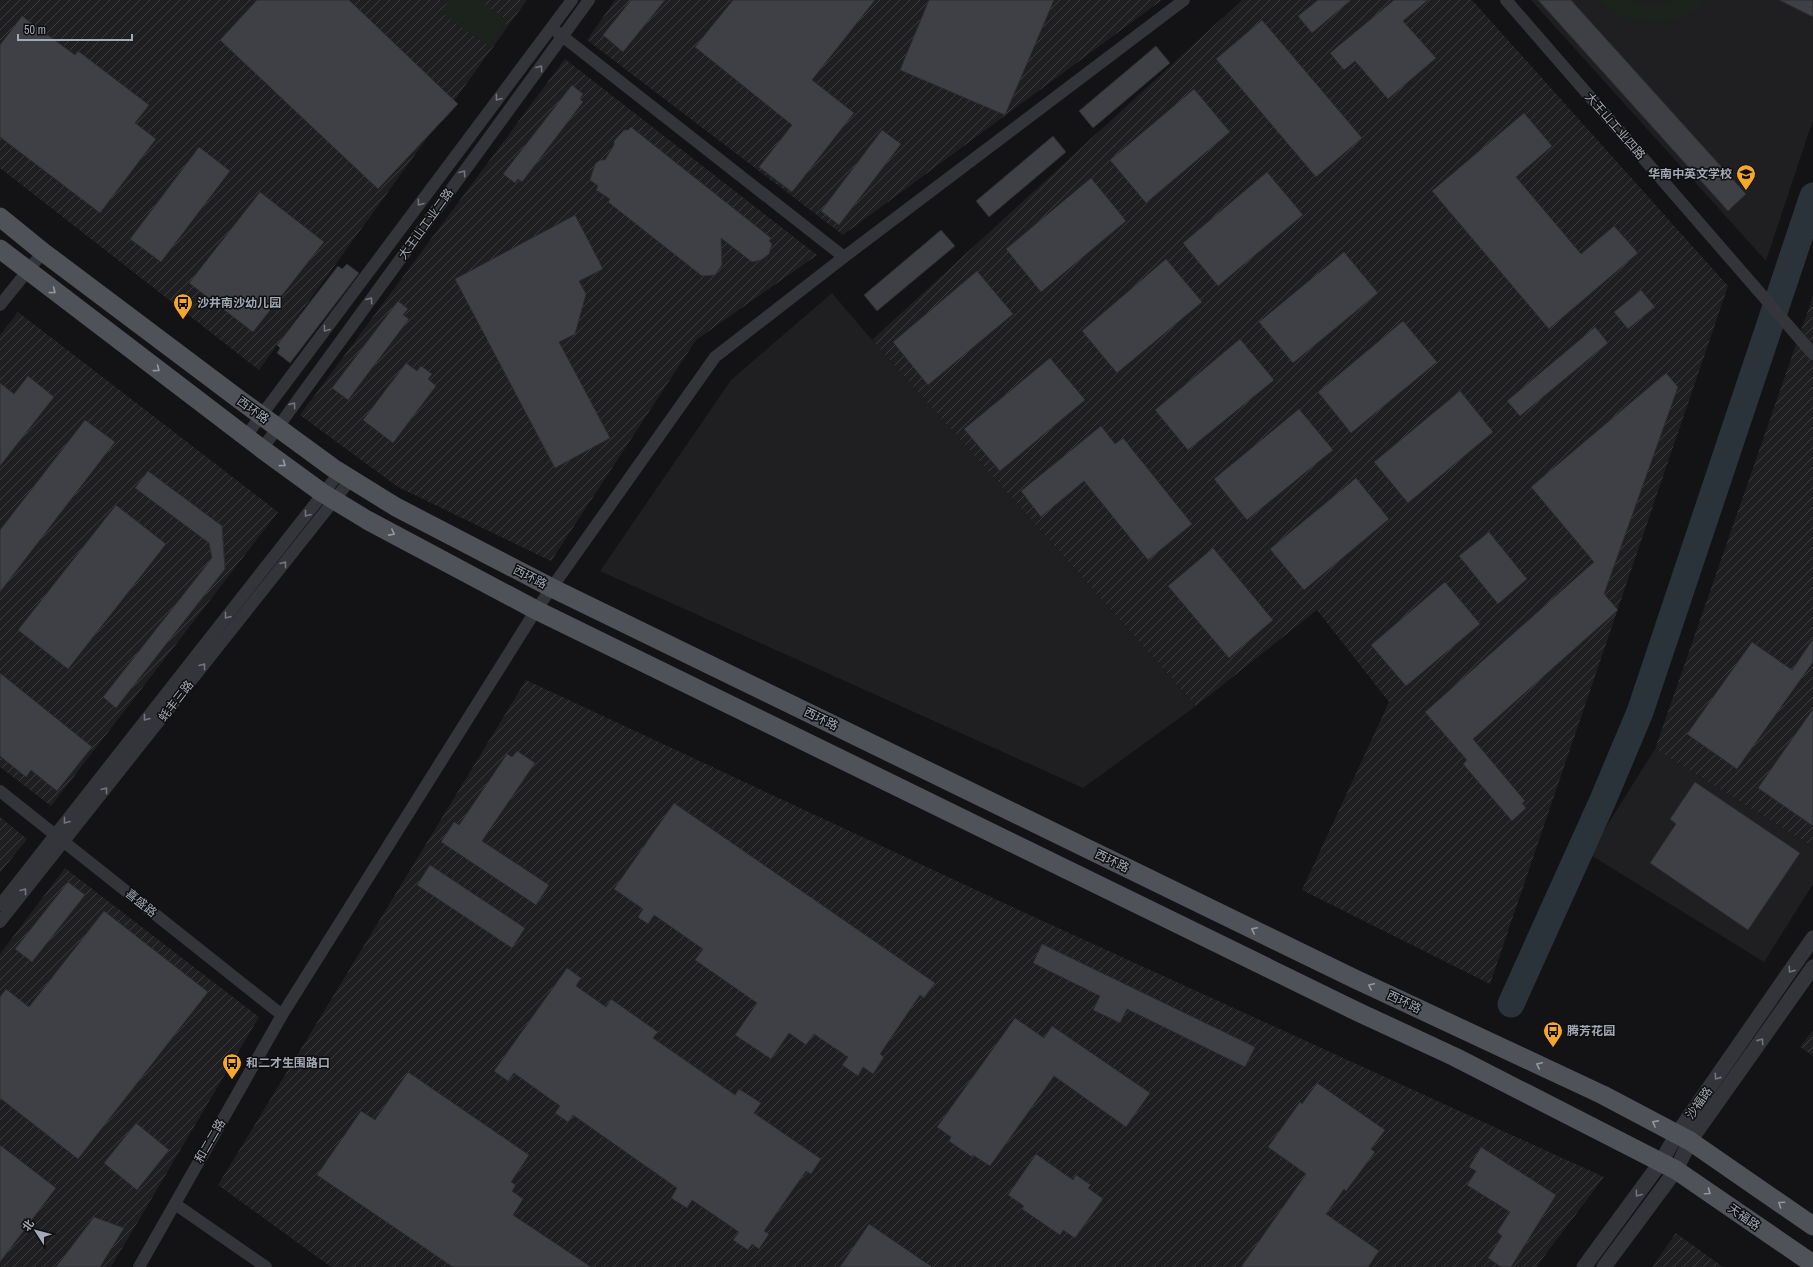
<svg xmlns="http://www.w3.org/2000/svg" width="1813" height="1267" font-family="'Archivo Narrow','Noto Sans SC',sans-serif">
<defs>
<pattern id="industrial-furrows" width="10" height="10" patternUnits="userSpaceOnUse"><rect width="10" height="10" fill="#1f1f22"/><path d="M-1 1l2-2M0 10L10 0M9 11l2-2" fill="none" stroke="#3d3d40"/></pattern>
</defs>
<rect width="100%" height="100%" fill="#131315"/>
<path fill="#1f1f22" d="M1531,0H1813V120L1766,261Z
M832,293L872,340L1196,706L1083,788L600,571L731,380Z
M1655,749L1813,847V884L1764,962L1589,854Z"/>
<path fill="url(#industrial-furrows)" d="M0,0H527L259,370L0,168Z
M615,0H1162L843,235L587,40Z
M1242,0H1472L1728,286L1490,984L1302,890L1389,702L1317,610L1196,706L872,340Z
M565,59L817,255L696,340L551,561L398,487L300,415Z
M1813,296V847L1655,749Z
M18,312L278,512L51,806L0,767V335Z
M526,680L1021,911L1604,1177L1536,1267H331L218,1185Z
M0,817L27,839L0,873Z
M65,868L259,1017L111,1267H0V954Z
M1813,1030V1056L1800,1047Z
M1676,1233L1723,1267H1652Z"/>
<path fill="#1b231c" d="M449,0H479L508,21L490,47L440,12Z
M1598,0H1629L1648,5H1659L1676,0H1707C1677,31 1628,29 1598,0Z"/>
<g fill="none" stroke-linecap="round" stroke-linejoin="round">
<path stroke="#293339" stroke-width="27" d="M1511,1004L1603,800L1640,712L1813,196"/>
</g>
<path fill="#3f4045" stroke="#2d2d31" d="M257,0H349L458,104L378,189L220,40Z
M631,0H665L623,52L603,35Z
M733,0H875L812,80L854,113L792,192L759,167L792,125L695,47Z
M929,0H1054L1005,115L900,70Z
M1318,0H1351L1312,33L1298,16Z
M1394,0H1428L1403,21L1436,58L1388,99L1355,61L1344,70L1330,53Z
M1538,0H1571L1746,194L1728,211Z
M1779,0H1813V17Z
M22,16L75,55L78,51L149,105L135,123L156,139L100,213L0,137V45Z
M1262,20L1362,138L1316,177L1216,59Z
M1156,46L1170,63L1093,128L1079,111Z
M572,85L583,94L580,99L583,102L522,182L518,179L515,183L503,174Z
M1194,89L1230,132L1146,203L1110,160Z
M1524,113L1552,146L1516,177L1581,254L1614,226L1638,253L1549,329L1432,191Z
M631,127L771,238L769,241L772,244L769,254L761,260L752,262L721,238L722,265L715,275L702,276L608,202L610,199L596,190L598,186L590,180L595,164L600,160H605L614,145V141L624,130H628Z
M882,130L901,144L839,225L821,211Z
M1053,136L1066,152L989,217L976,201Z
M199,147L230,171L161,262L130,239Z
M1267,172L1303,215L1218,286L1183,243Z
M1091,178L1126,221L1041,292L1006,249Z
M260,192L324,242L253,332L189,283Z
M575,215L603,269L579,281L586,294L575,334L559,342L610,438L555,468L455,279Z
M941,230L955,246L877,311L864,295Z
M1344,252L1378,293L1293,363L1259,322Z
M1166,259L1202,302L1117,373L1082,331Z
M347,264L359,273L290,363L277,353L280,348L277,345L338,266L342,269Z
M977,271L1013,314L928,385L893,342Z
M1641,290L1655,307L1628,329L1614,312Z
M398,301L408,309L403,315L409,319L348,400L332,388Z
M1403,321L1437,362L1351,433L1318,392Z
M1595,327L1608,343L1520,416L1507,401Z
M1240,339L1274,380L1188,450L1155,410Z
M1050,358L1085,400L1000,471L964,429Z
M406,363L417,371L421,366L432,374L428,379L436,386L393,443L363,420Z
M1666,373L1678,387L1604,594L1618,610L1473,739L1525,801L1522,803L1526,808L1512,821L1463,764L1467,760L1425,712L1594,562L1531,487Z
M28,376L54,397L0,466V383L14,394Z
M1460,391L1493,432L1408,503L1374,462Z
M1299,409L1333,450L1247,520L1214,479Z
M85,420L115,442L0,592V530Z
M1101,426L1115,444L1123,438L1192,524L1148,560L1084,481L1041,517L1021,491Z
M148,471L222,526L225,569L116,708L103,697L212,558L209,543L135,488Z
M1356,478L1389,519L1304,590L1270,549Z
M116,505L166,544L68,669L18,630Z
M1489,532L1527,579L1498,604L1459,556Z
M1213,548L1273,620L1229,658L1168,586Z
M1445,582L1480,624L1406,686L1371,645Z
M1813,639V662L1737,769L1687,734L1752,642L1792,670Z
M0,673L92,747L57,791L31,770L26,777L0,756Z
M1813,709V826L1758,788Z
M517,751L535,763L482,841L549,885L536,905L441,842L454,822L459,825L507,754L512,757Z
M1695,782L1800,853L1748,930L1650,863L1676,824L1670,819Z
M674,803L935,983L924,998L920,995L880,1054L884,1057L873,1074L863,1067L858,1076L842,1065L848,1057L814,1034L806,1045L789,1033L771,1059L735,1035L757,1003L695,960L703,949L654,915L648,924L638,917L643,909L614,889Z
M430,865L525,928L512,948L417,885Z
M68,882L85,895L32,962L15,949Z
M104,911L208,992L78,1159L0,1098V997L6,989L29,1007Z
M1042,944L1255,1047L1245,1067L1127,1009L1120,1023L1093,1010L1100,996L1033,963Z
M567,968L581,978L576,986L606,1007L611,999L658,1032L653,1038L735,1095L739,1089L761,1103L754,1113L821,1159L811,1174L806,1171L764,1231L769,1234L759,1249L752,1244L748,1250L733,1240L739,1232L692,1200L687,1208L671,1198L677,1188L573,1115L568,1122L555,1113L560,1106L514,1073L508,1081L494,1071Z
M1015,1018L1044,1038L1052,1026L1150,1093L1126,1127L1054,1076L990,1166L973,1155L972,1157L949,1141L951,1137L937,1127Z
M408,1072L529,1155L511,1182L516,1185L512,1191L523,1199L513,1215L591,1267H453L317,1175L361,1111L375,1120Z
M1317,1083L1385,1130L1371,1149L1375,1152L1346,1191L1344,1189L1326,1214L1379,1251L1368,1267H1241L1306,1174L1268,1147L1300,1102L1302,1104Z
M136,1123L169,1150L137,1190L104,1163Z
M0,1145L56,1188L0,1262Z
M1481,1147L1556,1195L1511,1267H1501L1488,1258L1502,1236L1497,1232L1510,1212L1467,1185L1476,1171L1469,1167Z
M1036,1154L1073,1180L1076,1175L1091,1185L1088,1188L1103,1199L1075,1238L1063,1230L1060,1235L1022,1209L1024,1206L1008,1195Z
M94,1217L124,1228L100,1267H56Z
M869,1224L932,1267H840Z"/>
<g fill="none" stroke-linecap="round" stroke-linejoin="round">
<path stroke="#34353a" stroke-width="12" d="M1506,0L1813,354
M557,32L844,257
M0,305L43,252
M246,436L572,0
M262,449L589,0
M0,791L282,1015
M0,905L340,472
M0,922L351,479
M175,1204L266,1267
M139,1267L282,1015L536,610L715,357L844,257L1184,0"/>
<path stroke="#34353a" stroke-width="15" d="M1584,1267L1661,1162L1677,1134L1813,938
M1604,1267L1676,1170L1690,1141L1813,967"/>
<path stroke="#505259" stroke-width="19" d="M0,217L43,252L240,400L333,468L396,507L552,588L1355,979L1603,1095L1690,1141L1813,1226
M0,249L262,449L321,492L367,520L536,610L1358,1012L1455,1057L1676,1170L1813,1264"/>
</g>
<defs><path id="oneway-chevron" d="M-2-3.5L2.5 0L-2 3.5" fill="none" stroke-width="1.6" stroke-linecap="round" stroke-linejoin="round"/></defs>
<g stroke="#72757e">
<use href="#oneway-chevron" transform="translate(540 68) rotate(-54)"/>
<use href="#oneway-chevron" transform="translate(498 98) rotate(127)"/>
<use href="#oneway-chevron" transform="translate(463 173) rotate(-54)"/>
<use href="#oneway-chevron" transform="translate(420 203) rotate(127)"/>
<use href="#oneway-chevron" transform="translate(370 300) rotate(-54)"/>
<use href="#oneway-chevron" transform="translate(326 329) rotate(127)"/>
<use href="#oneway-chevron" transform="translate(293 405) rotate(-54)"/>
<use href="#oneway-chevron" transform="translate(307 514) rotate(128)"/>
<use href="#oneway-chevron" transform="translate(284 564) rotate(-52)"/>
<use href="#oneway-chevron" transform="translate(227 616) rotate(128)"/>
<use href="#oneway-chevron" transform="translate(203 666) rotate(-52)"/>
<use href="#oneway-chevron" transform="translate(146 718) rotate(128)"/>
<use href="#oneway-chevron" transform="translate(105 790) rotate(-52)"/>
<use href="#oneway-chevron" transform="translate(66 821) rotate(128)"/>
<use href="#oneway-chevron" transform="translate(24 891) rotate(-52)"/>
<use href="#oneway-chevron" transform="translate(1791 970) rotate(125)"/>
<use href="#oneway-chevron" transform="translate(1761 1041) rotate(-55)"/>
<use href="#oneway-chevron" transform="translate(1717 1077) rotate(125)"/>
<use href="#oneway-chevron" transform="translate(1638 1194) rotate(126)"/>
</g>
<g stroke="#9398a3">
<use href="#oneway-chevron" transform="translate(53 291) rotate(37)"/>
<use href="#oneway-chevron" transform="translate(157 369) rotate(37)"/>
<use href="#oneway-chevron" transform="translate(283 464) rotate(36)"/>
<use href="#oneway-chevron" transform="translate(392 533) rotate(28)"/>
<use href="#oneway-chevron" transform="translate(1254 930) rotate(-154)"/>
<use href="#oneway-chevron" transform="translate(1371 986) rotate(-155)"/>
<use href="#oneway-chevron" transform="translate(1539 1065) rotate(-155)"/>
<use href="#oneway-chevron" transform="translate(1655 1123) rotate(-152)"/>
<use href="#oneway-chevron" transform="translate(1708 1192) rotate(35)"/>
<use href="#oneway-chevron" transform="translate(1781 1204) rotate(-145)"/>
</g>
<defs>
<symbol id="school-pin" viewBox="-11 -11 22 30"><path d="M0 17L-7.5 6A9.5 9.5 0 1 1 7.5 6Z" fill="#f4a72c" stroke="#0e0e10"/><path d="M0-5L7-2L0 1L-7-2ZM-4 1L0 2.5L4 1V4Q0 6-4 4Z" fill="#111"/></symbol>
<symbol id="bus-pin" viewBox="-11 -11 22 30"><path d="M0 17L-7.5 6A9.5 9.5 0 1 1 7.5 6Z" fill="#f4a72c" stroke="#0e0e10"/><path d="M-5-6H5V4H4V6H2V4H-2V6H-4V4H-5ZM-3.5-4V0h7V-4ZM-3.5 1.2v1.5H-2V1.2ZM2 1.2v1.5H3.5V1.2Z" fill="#111"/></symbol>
</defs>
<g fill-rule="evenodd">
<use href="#school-pin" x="1735" y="163" width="22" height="30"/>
<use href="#bus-pin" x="172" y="292" width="22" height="30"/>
<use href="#bus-pin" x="1542" y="1020" width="22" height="30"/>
<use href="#bus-pin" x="221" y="1052" width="22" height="30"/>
</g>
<g text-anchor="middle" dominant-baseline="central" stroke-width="3" stroke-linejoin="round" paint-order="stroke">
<g font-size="12" fill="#a4aab5" stroke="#0e0e10">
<text transform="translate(1615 126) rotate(49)">大王山工业四路</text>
<text transform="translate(426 224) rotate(-54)">大王山工业二路</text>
<text transform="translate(253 410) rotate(36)">西环路</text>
<text transform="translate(530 577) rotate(27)">西环路</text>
<text transform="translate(176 701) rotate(-52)">蚝丰三路</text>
<text transform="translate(821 719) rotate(26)">西环路</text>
<text transform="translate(1112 861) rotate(26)">西环路</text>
<text transform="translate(141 903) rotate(39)">喜盛路</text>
<text transform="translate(1404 1002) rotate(25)">西环路</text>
<text transform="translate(1699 1103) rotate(-55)">沙福路</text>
<text transform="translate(210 1141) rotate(-60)">和二二路</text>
<text transform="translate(1744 1217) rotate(35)">天福路</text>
</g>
<g font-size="12" font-weight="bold" fill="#a4aab5" stroke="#0e0e10" text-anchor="start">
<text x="1732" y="174" text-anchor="end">华南中英文学校</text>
<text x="197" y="303">沙井南沙幼儿园</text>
<text x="1567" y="1031">腾芳花园</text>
<text x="246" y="1063">和二才生围路口</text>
</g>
</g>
<g transform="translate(36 1231) rotate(306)" stroke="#0e0e10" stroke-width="3" paint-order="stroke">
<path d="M0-3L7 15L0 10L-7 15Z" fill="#a4aab5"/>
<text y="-6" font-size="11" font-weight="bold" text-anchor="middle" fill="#a4aab5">北</text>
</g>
<path d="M18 34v6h114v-6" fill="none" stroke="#a4aab5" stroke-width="2"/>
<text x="24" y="34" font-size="12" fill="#a4aab5" stroke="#0e0e10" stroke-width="3" paint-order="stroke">50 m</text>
</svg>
